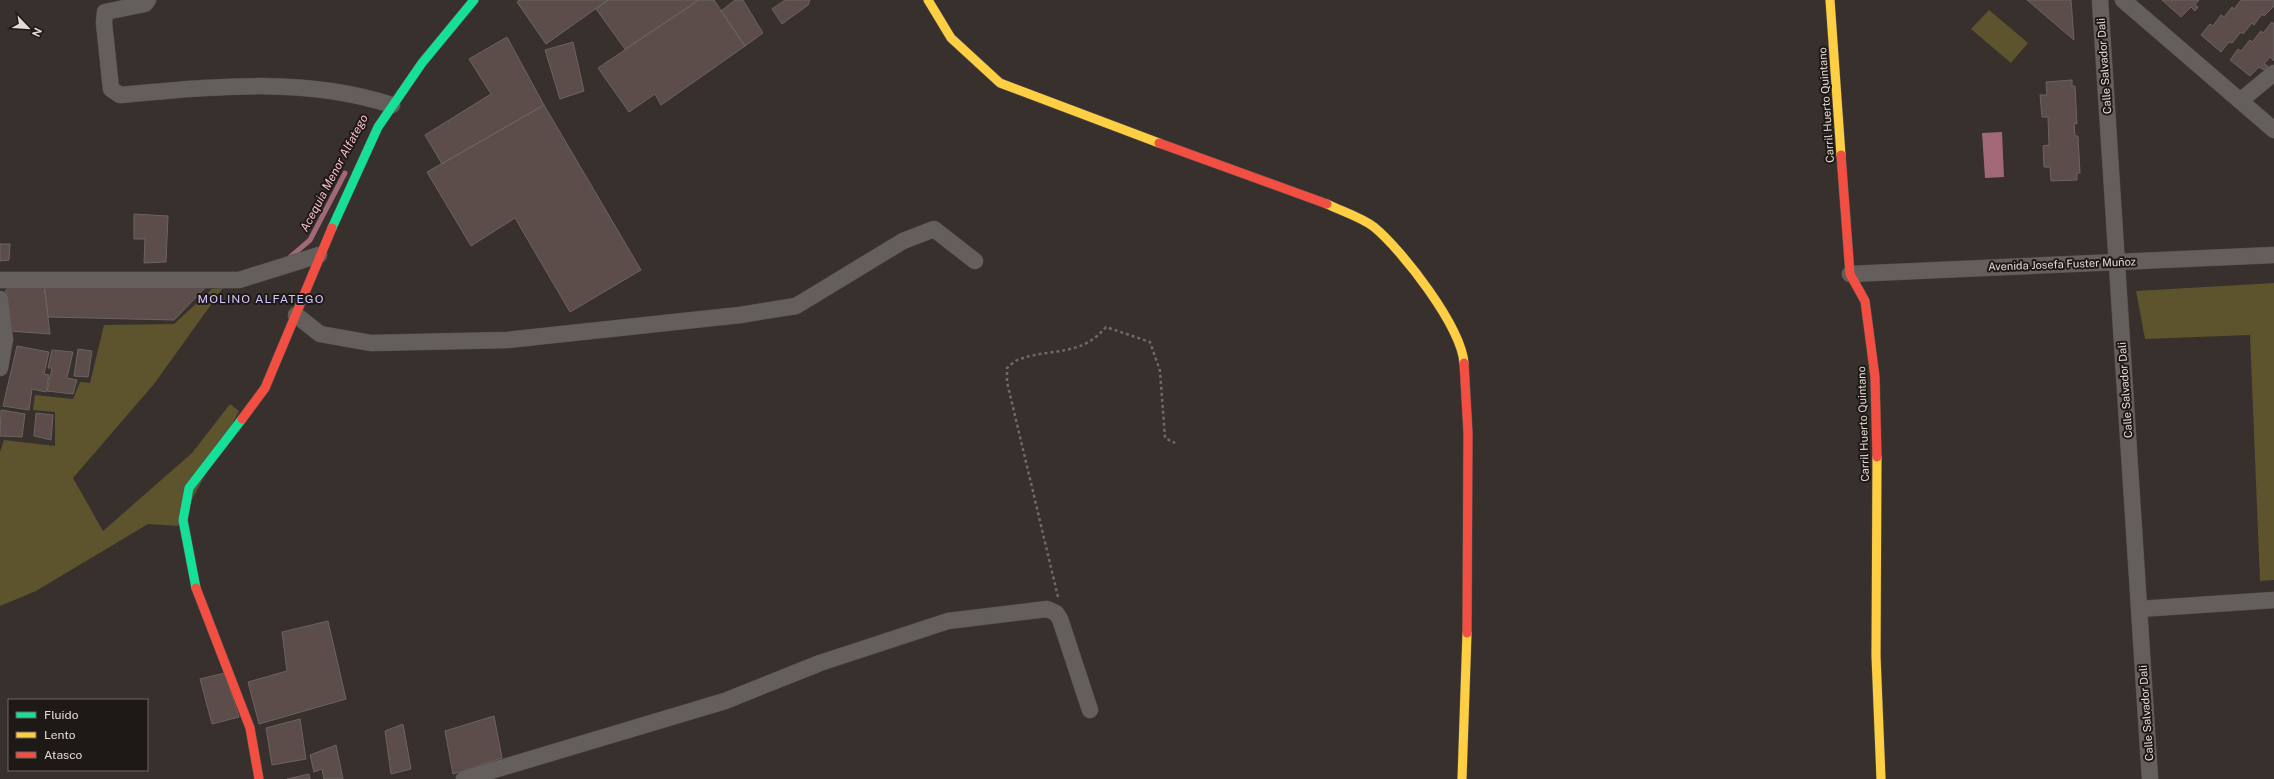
<svg xmlns="http://www.w3.org/2000/svg" width="2274" height="779" font-family="'Public Sans',sans-serif">
<rect width="100%" height="100%" fill="#38302d"/>
<path fill="#5d532d" d="M1989,10L2028,43L2011,63L1971,29Z
M2274,283V580L2260,581L2250,335L2145,339L2136,291Z
M223,288L154,384L73,478L103,531L192,453L230,404L239,411L178,526L148,524L36,591L0,606V452L4,440L55,446V412L33,410L35,395L73,399L80,382L90,383L104,325L174,324L212,289Z"/>
<path fill="#a16876" d="M2002,132L2004,177L1985,178L1982,133Z"/>
<g fill="none" stroke-linecap="round" stroke-linejoin="round">
<path stroke="#a16876" stroke-width="5" d="M289,258L310,240L345,173"/>
</g>
<path fill="#5c4c4a" stroke="#6b6462" d="M519,0H608L546,44L517,2Z
M608,0H699L625,49L596,9Z
M699,0H714L745,46L661,105L655,94L629,112L598,68Z
M735,0H743L763,33L745,46L721,11Z
M785,0H810L808,5L782,24L772,9Z
M2027,0H2071L2074,40Z
M2162,0H2199L2195,5L2198,7L2195,11L2191,7L2181,17Z
M2241,0H2274V6L2264,16L2262,14L2254,25L2252,23L2243,34L2241,32L2232,43L2229,42L2221,52L2201,35L2210,24L2213,26L2221,15L2224,17L2232,7L2234,9Z
M2272,22L2274,24V61L2270,57L2264,64L2268,66L2264,70L2259,67L2250,76L2230,60L2238,49L2241,51L2250,40L2252,42L2261,31L2263,33Z
M507,37L544,105L442,164L425,135L491,94L469,59Z
M573,42L584,91L560,99L545,50Z
M2072,80V86H2075L2077,124L2074,123L2075,136H2078L2080,173H2077V180L2051,181L2050,167H2044L2043,146L2049,145L2048,117H2042L2040,95H2047L2046,82Z
M544,105L641,270L570,312L515,218L471,246L427,172Z
M134,214L168,216L166,262L144,263L145,239H134Z
M0,244H10L9,260L0,261Z
M11,283H44L50,334L9,331L5,292Z
M44,283L208,285L174,320L48,317Z
M17,346L49,352L44,374L49,375L46,392L32,389L29,410L3,406Z
M78,349L92,351L88,377L74,376Z
M52,350L73,352L67,378L77,380L73,394L47,391L52,368H48Z
M1,410L25,414L22,437L0,436Z
M36,413L53,415L51,440L34,436Z
M328,621L346,699L259,724L248,682L287,671L282,632Z
M225,673L239,717L212,724L200,679Z
M494,716L502,758L453,774L445,731Z
M300,719L306,759L272,765L266,728Z
M403,724L411,769L391,774L385,731Z
M336,745L343,779H324L322,769L314,772L310,755Z
M309,774L310,779H287Z"/>
<g fill="none" stroke-linecap="round" stroke-linejoin="round">
<defs>
<path id="street" d="M148,0L145,4L105,12L104,23L111,89L120,95C212,87 303,76 392,105
M2100,0L2150,779
M2123,0L2274,130
M2240,101L2274,73
M1850,274L2274,255
M0,280H239L319,255
M0,299L5,339L0,368
M296,315L320,334L371,343L507,340L740,315L796,306L903,241L934,229L975,261
M2139,609L2274,600
M464,779L725,701L820,663L948,621L1047,609L1056,613L1060,619L1090,710"/>
<path id="fast" d="M332,228L378,127L422,63L474,0
M196,588L183,520L189,488L242,419"/>
<path id="slow" d="M928,0L951,38L1000,83L1159,143
M1830,0L1841,155
M1327,204C1341,211 1361,217 1374,227C1402,250 1461,326 1464,363
M1877,457L1876,656L1881,779
M1462,779L1467,633"/>
<path id="jam" d="M1159,143L1327,204
M1841,155L1850,274L1865,301L1875,377L1877,457
M1464,363L1468,433L1467,633
M242,419L265,388L332,228
M196,588L250,728L259,779"/>
</defs>
<use href="#street" stroke="#554f4c" stroke-width="17"/>
<use href="#fast" stroke="#554f4c" stroke-width="10"/>
<use href="#slow" stroke="#554f4c" stroke-width="10"/>
<use href="#jam" stroke="#554f4c" stroke-width="10"/>
<path stroke="#6e6a68" stroke-width="2.5" stroke-dasharray="3 3" stroke-linecap="butt" d="M1058,597L1007,382V368C1011,365 1015,360 1020,359C1051,348 1081,357 1106,327L1150,342L1160,371L1165,438L1175,443"/>
<use href="#street" stroke="#645f5c" stroke-width="16"/>
<use href="#fast" stroke="#16e098" stroke-width="9"/>
<use href="#slow" stroke="#ffcf43" stroke-width="9"/>
<use href="#jam" stroke="#f24e42" stroke-width="9"/>
</g>
<g text-anchor="middle" dominant-baseline="central" stroke-width="4" stroke-linejoin="round" paint-order="stroke">
<g font-size="11" fill="#e2dad5" stroke="#1f1916">
<text transform="translate(2104 66) rotate(-94)">Calle Salvador Dali</text>
<text transform="translate(1826 105) rotate(-94)">Carril Huerto Quintano</text>
<text transform="translate(2062 264) rotate(-2)">Avenida Josefa Fuster Muñoz</text>
<text transform="translate(2125 390) rotate(-94)">Calle Salvador Dali</text>
<text transform="translate(1863 424) rotate(-92)">Carril Huerto Quintano</text>
<text transform="translate(2146 713) rotate(-94)">Calle Salvador Dali</text>
</g>
<g font-size="12" font-style="italic" fill="#f8bfcd" stroke="#1f1916">
<text transform="translate(334 173) rotate(-62)">Acequia Menor Alfatego</text>
</g>
<g font-size="12" letter-spacing="1" fill="#d0c5ff" stroke="#1f1916">
<text x="261" y="299">MOLINO ALFATEGO</text>
</g>
</g>
<rect x="8" y="699" width="140" height="72" fill="#1f1916" stroke="#6d6662"/>
<rect x="16" y="712" width="20" height="6" fill="#16e098" stroke="#6d6662"/>
<text x="44" y="719" font-size="12" fill="#e2dad5">Fluido</text>
<rect x="16" y="732" width="20" height="6" fill="#ffcf43" stroke="#6d6662"/>
<text x="44" y="739" font-size="12" fill="#e2dad5">Lento</text>
<rect x="16" y="752" width="20" height="6" fill="#f24e42" stroke="#6d6662"/>
<text x="44" y="759" font-size="12" fill="#e2dad5">Atasco</text>
<g transform="translate(28 28) rotate(115)" stroke="#1f1916" stroke-width="3" paint-order="stroke">
<path d="M0-3L7 15L0 10L-7 15Z" fill="#e2dad5"/>
<text y="-6" font-size="11" font-weight="bold" text-anchor="middle" fill="#e2dad5">N</text>
</g>
</svg>
